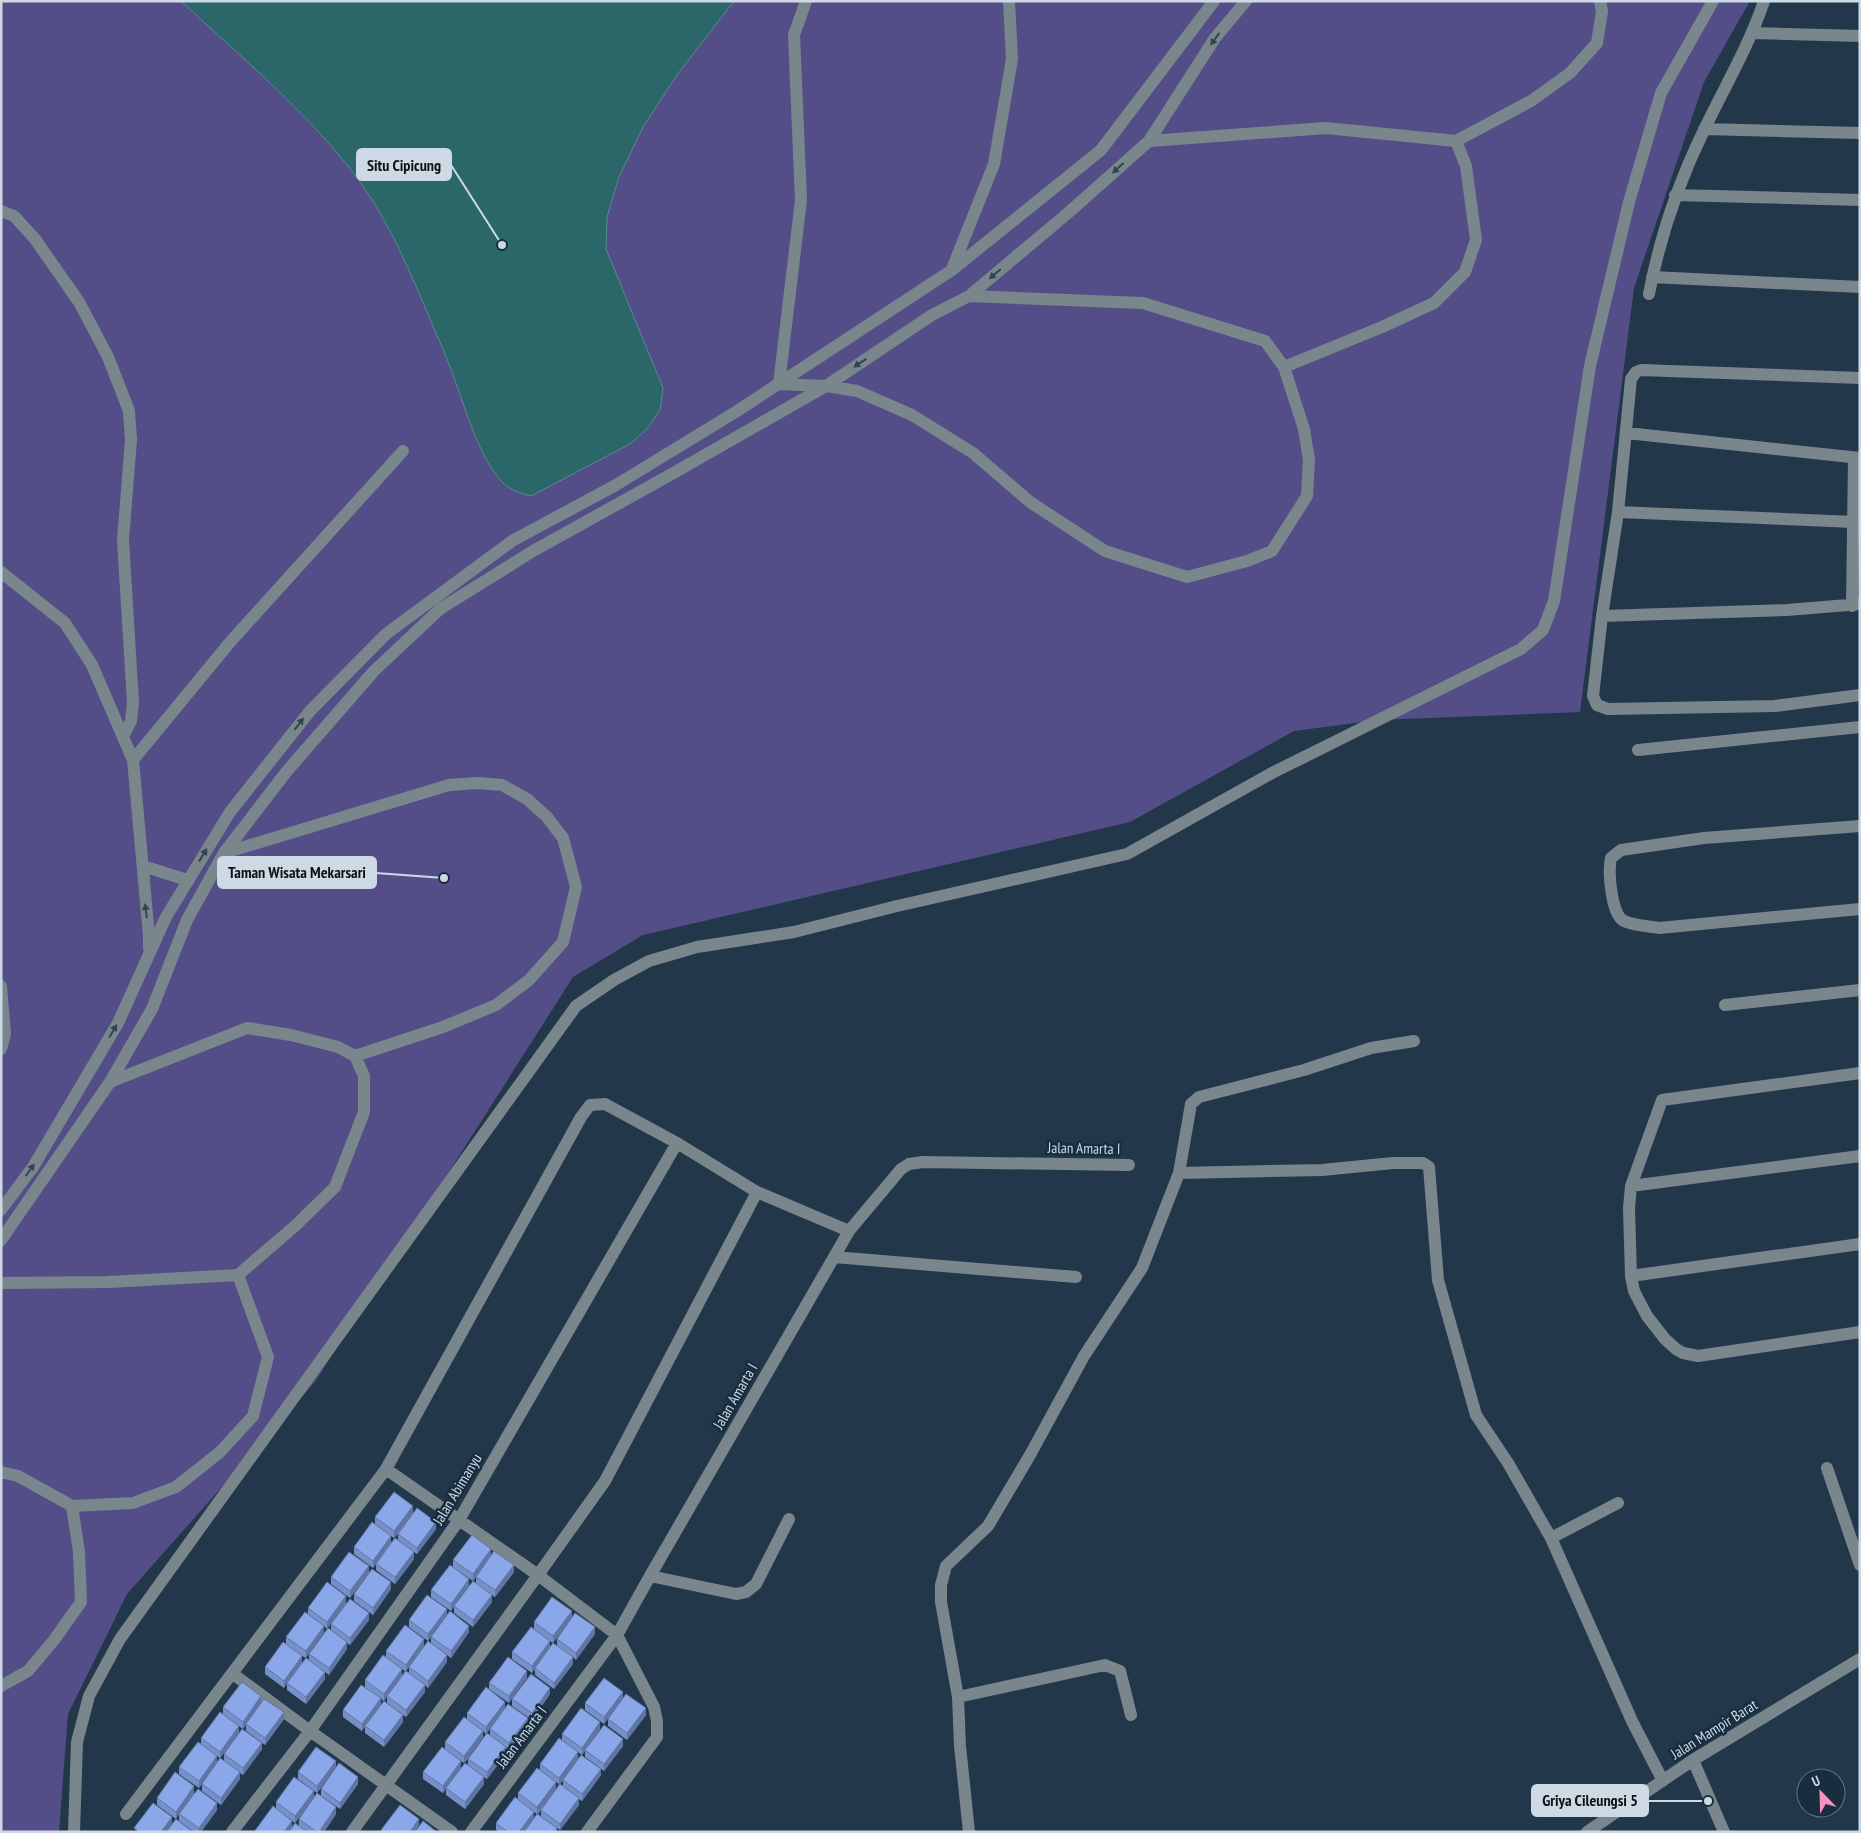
<svg xmlns="http://www.w3.org/2000/svg" width="1861" height="1833" font-family="'PT Sans Narrow',sans-serif">
<rect width="100%" height="100%" fill="#22384a"/>
<path fill="#544e88" d="M1,1H1750L1704,82L1634,288L1580,712L1377,720L1294,731L1130,822L643,935L573,977L315,1382L127,1594L68,1714L59,1832H1Z"/>
<path fill="#2b6669" stroke="#5c898e" d="M181,1H734L677,75L643,127L619,177L607,217L606,249L663,388L660,410L647,429L630,444L531,496C520,493 509,490 501,481C478,455 465,407 453,375C447,358 440,342 433,326C411,274 389,220 355,175C305,110 241,57 181,1Z"/>
<g fill="none" stroke-linecap="round" stroke-linejoin="round">
<path stroke="#79878c" stroke-width="12" d="M806,1L794,35L801,200L779,384L826,386L857,391L912,415L973,453L1030,502L1105,551L1187,577L1247,561L1272,551L1307,496L1309,460L1304,429L1284,367L1265,341L1143,303L969,296
M1753,33L1860,36
M1704,129L1860,133
M1149,141L1326,128L1456,141L1466,166L1476,240L1465,272L1434,303L1382,327L1284,367
M1456,141L1531,101L1570,73L1597,43L1602,11L1600,1
M1675,195L1860,200
M1,211L14,216L35,239L79,302L108,357L129,411L131,440L123,540L133,703L131,721L123,736
M952,269L994,164L1012,59L1009,1
M1652,277L1860,287
M1649,294C1660,236 1679,181 1705,128C1725,86 1749,46 1764,1
M1860,378L1641,370L1636,372L1631,379L1618,512L1602,616L1593,696L1597,705L1608,709L1775,706L1860,695
M1627,433L1860,458
M1618,512L1854,522
M1,572L65,623L92,665L133,760
M1852,606L1854,458
M1602,616L1787,610L1860,604
M1638,750L1860,727
M1860,826L1704,838L1621,850L1611,858C1608,871 1611,915 1624,921C1635,926 1648,926 1659,928L1860,909
M224,853L449,785L478,783L502,785L527,799L547,817L563,838L576,887L563,942L529,980L496,1005L443,1027L355,1056
M143,866L187,880
M149,949V936L133,760L231,641L403,451
M1,986L5,1034L1,1049
M1725,1005L1860,990
M1860,1073L1662,1100L1631,1186L1629,1208L1631,1276L1634,1291L1647,1316L1665,1339L1676,1349L1683,1353L1698,1356L1860,1332
M110,1082L247,1028L291,1035L338,1047L355,1056L364,1076V1112L335,1187L295,1226L238,1275
M1179,1173L1322,1170L1393,1163H1423L1429,1167L1438,1280L1476,1415L1508,1463L1551,1538L1632,1721L1663,1781
M1631,1186L1860,1156
M1,1210L33,1167L118,1023L166,917L230,812L310,711L386,634L512,541L616,485L734,413L952,270L1101,150L1214,1
M1,1240L110,1082L152,1009L187,920L224,853L287,771L374,671L440,609L533,551L670,475L826,386L932,315L969,296L1068,213L1149,141L1215,38L1246,1
M834,1257L1076,1277
M1631,1276L1860,1244
M1,1283L109,1282L238,1275L268,1357L253,1416L220,1452L176,1487L133,1503L72,1506
M1827,1468L1860,1565
M386,1469L538,1575L617,1635L654,1707L657,1721V1737L587,1832
M1,1472L18,1476L72,1506L79,1552L81,1602L54,1640L28,1671L1,1686
M1551,1538L1618,1503
M650,1576L736,1594L746,1592L756,1584L789,1519
M233,1674L310,1731L452,1832
M958,1697L1105,1665L1120,1671L1131,1715
M1693,1760L1724,1832
M126,1814L386,1469L581,1117L590,1105L605,1104L677,1143L757,1192L849,1231
M74,1832L77,1742L89,1696L120,1639L576,1006L614,980L649,961L697,947L794,932L897,906L1127,854L1272,773L1521,649L1543,630L1554,601L1590,366L1629,202L1661,93L1713,1
M232,1832L310,1731L459,1520L677,1143
M352,1832L538,1575L605,1481L757,1192
M471,1832L617,1635L650,1576L849,1231L901,1169L909,1164L923,1162L1129,1165
M969,1832L960,1746L958,1697L941,1602V1585L946,1566L988,1526L1030,1455L1084,1356L1142,1268L1179,1173L1191,1104L1199,1097L1304,1070L1371,1048L1414,1041
M1587,1832L1693,1760L1860,1659"/>
</g>
<path fill="#7690c8" fill-rule="evenodd" d="M413,1513L436,1529L417,1554L414,1552V1559L395,1584L376,1570V1564L373,1568L354,1554V1547L375,1524V1517ZM398,1534V1540L391,1542V1536L394,1538Z
M491,1556L514,1572L495,1597L492,1595V1602L473,1627L454,1613V1606L451,1611L431,1597V1590L453,1567V1560ZM490,1558L476,1577V1583L469,1585L460,1572L473,1581Z
M369,1573L391,1589L373,1615L354,1601V1594L368,1574L350,1598L331,1584V1577Z
M346,1603L369,1620L350,1645L347,1643V1649L329,1675L325,1672V1679L306,1704L287,1690V1683L284,1688L265,1674V1667L286,1644V1637L308,1614V1608ZM339,1613L331,1624V1631L309,1654V1660L302,1662V1656L306,1658L324,1632V1626L327,1629Z
M447,1616L428,1641L409,1627V1620Z
M572,1618L595,1634L576,1660L573,1657V1664L554,1689L535,1675V1669L532,1673L512,1659V1652L534,1629V1622ZM571,1619L557,1639V1646L550,1648V1641L553,1643Z
M469,1632L451,1658L431,1644V1637Z
M424,1646L447,1662L428,1688L425,1685V1692L406,1717L387,1703V1696L401,1677L384,1701L381,1699V1705L403,1722L384,1747L365,1733V1726L362,1731L343,1717V1710L365,1687V1680L386,1657V1651ZM409,1667V1673L406,1671ZM402,1669L405,1671L402,1675Z
M527,1671L509,1703L489,1689V1683Z
M550,1694L532,1720L512,1706V1699Z
M623,1698L646,1715L627,1740L608,1726V1719L621,1701L604,1724L585,1710V1703Z
M261,1703L284,1719L265,1745L246,1731V1724L243,1729L223,1714V1707Z
M505,1708L528,1725L509,1750L506,1748V1754L487,1779L484,1777V1784L465,1809L446,1795V1788L443,1793L423,1779V1772L445,1749V1742L467,1719V1713ZM490,1729V1735L468,1758L483,1731L486,1734ZM468,1759V1765L461,1768V1761L464,1763Z
M600,1729L582,1755L562,1741V1734Z
M239,1733L262,1749L243,1775L240,1773V1779L221,1805L202,1791V1784L199,1788L179,1774V1767L201,1744V1738ZM239,1734L224,1754V1761L217,1763V1756L220,1758Z
M623,1746L604,1771L585,1757V1750Z
M578,1759L601,1775L582,1801L579,1799V1805L560,1830L557,1828V1832H499L496,1830V1823L518,1800V1793L540,1770V1764ZM563,1780V1786L560,1784ZM556,1782L559,1784L556,1789ZM541,1810V1816L538,1814ZM534,1812L537,1814L534,1818Z
M336,1768L317,1793L298,1779V1772Z
M358,1784L340,1809L321,1796V1789Z
M194,1793L217,1810L201,1832H194L179,1821V1814L176,1819L157,1805V1798Z
M314,1798L295,1823L276,1809V1802Z
M336,1814L324,1832H289L299,1825V1819Z"/>
<path fill="#6075a3" d="M413,1506V1513L394,1538V1531Z
M436,1522V1529L417,1554V1548Z
M391,1536V1542L373,1568V1561Z
M491,1549V1556L473,1581V1574Z
M414,1552V1559L395,1584V1577Z
M514,1565V1572L495,1597V1590Z
M369,1566V1573L350,1598V1591Z
M469,1579V1586L451,1611V1604Z
M391,1582V1589L373,1615V1608Z
M492,1595V1602L473,1627V1620Z
M346,1596V1603L327,1629V1622Z
M447,1609V1616L428,1641V1634Z
M572,1611V1618L553,1643V1636Z
M369,1613V1620L350,1645V1638Z
M324,1626V1632L306,1658V1651Z
M469,1626V1632L451,1658V1651Z
M595,1627V1634L576,1660V1653Z
M424,1639V1646L406,1671V1665Z
M550,1641V1648L532,1673V1666Z
M347,1642V1649L329,1675V1668Z
M447,1655V1662L428,1688V1681Z
M302,1656V1662L284,1688V1681Z
M573,1657V1664L554,1689V1683Z
M402,1669V1675L384,1701V1694Z
M527,1671V1678L509,1703V1696Z
M325,1672V1679L306,1704V1697Z
M425,1685V1692L406,1717V1710Z
M550,1688V1694L532,1720V1713Z
M623,1692V1698L604,1724V1717Z
M261,1696V1703L243,1729V1722Z
M381,1698V1705L362,1731V1724Z
M505,1702V1708L486,1734V1727Z
M646,1708V1715L627,1740V1733Z
M284,1712V1719L265,1745V1738Z
M403,1715V1722L384,1747V1740Z
M528,1718V1725L509,1750V1743Z
M600,1722V1729L582,1755V1748Z
M239,1726V1733L220,1758V1752Z
M483,1731V1738L464,1763V1756Z
M623,1739V1746L604,1771V1764Z
M262,1743V1749L243,1775V1768Z
M506,1747V1754L487,1779V1772Z
M578,1752V1759L559,1785V1778Z
M217,1756V1763L199,1788V1781Z
M336,1761V1768L317,1793V1786Z
M461,1761V1768L443,1793V1786Z
M601,1769V1775L582,1801V1794Z
M240,1772V1779L221,1805V1798Z
M358,1777V1784L340,1809V1803Z
M484,1777V1784L465,1809V1802Z
M556,1782V1789L537,1814V1807Z
M194,1786V1793L176,1819V1812Z
M314,1791V1798L295,1823V1816Z
M579,1798V1805L560,1830V1824Z
M217,1803V1810L201,1832H199V1828Z
M336,1807V1814L324,1832H319Z
M534,1812V1819L524,1832H519Z
M172,1817V1823L166,1832H161Z
M419,1819V1826L415,1832H410Z
M292,1821V1828L289,1832H284Z"/>
<path fill="#89a7e9" stroke="#6075a3" d="M394,1492L413,1506L394,1531L375,1517Z
M417,1508L436,1522L417,1548L398,1534Z
M372,1522L391,1536L373,1561L354,1547Z
M472,1535L491,1549L473,1574L453,1560Z
M395,1538L414,1552L395,1577L376,1564Z
M494,1551L514,1565L495,1590L476,1577Z
M349,1552L369,1566L350,1591L331,1577Z
M450,1565L469,1579L451,1604L431,1590Z
M372,1569L391,1582L373,1608L354,1594Z
M473,1581L492,1595L473,1620L454,1606Z
M327,1582L346,1596L327,1622L308,1608Z
M427,1595L447,1609L428,1634L409,1620Z
M552,1597L572,1611L553,1636L534,1622Z
M350,1599L369,1613L350,1638L331,1624Z
M450,1611L469,1626L451,1651L431,1637Z
M305,1612L324,1626L306,1651L286,1637Z
M575,1613L595,1627L576,1653L557,1639Z
M405,1625L424,1639L406,1665L386,1651Z
M531,1627L550,1641L532,1666L512,1652Z
M328,1628L347,1642L329,1668L309,1654Z
M428,1641L447,1655L428,1681L409,1667Z
M283,1642L302,1656L284,1681L265,1667Z
M553,1643L573,1657L554,1683L535,1668Z
M383,1655L402,1669L384,1694L365,1680Z
M508,1657L527,1671L509,1696L489,1683Z
M306,1658L325,1672L306,1697L287,1683Z
M406,1671L425,1685L406,1710L387,1696Z
M531,1674L550,1688L532,1713L512,1699Z
M604,1678L623,1692L604,1717L585,1703Z
M242,1682L261,1696L243,1722L223,1707Z
M361,1685L381,1698L362,1724L343,1710Z
M486,1687L505,1702L486,1727L467,1713Z
M626,1694L646,1708L627,1733L608,1719Z
M264,1699L284,1712L265,1738L246,1724Z
M384,1701L403,1715L384,1740L365,1726Z
M508,1704L528,1718L509,1743L490,1729Z
M581,1708L600,1722L582,1748L562,1734Z
M220,1712L239,1726L220,1752L201,1738Z
M464,1717L483,1731L464,1756L445,1742Z
M604,1725L623,1739L604,1764L585,1750Z
M242,1729L262,1743L243,1768L224,1754Z
M487,1733L506,1747L487,1772L468,1759Z
M559,1738L578,1752L559,1778L540,1764Z
M198,1742L217,1756L199,1781L179,1767Z
M316,1747L336,1761L317,1786L298,1772Z
M442,1747L461,1761L443,1786L423,1772Z
M581,1755L601,1769L582,1794L563,1780Z
M220,1758L240,1772L221,1798L202,1784Z
M339,1763L358,1777L340,1803L321,1789Z
M465,1763L484,1777L465,1802L446,1788Z
M537,1768L556,1782L537,1807L518,1793Z
M175,1772L194,1786L176,1812L157,1798Z
M294,1777L314,1791L295,1816L276,1802Z
M560,1784L579,1798L560,1824L541,1810Z
M198,1789L217,1803L199,1828L179,1814Z
M317,1793L336,1807L319,1832H317L299,1819Z
M515,1797L534,1812L519,1832H508L496,1823Z
M153,1803L172,1817L161,1832H139L134,1828Z
M400,1805L419,1819L410,1832H383L381,1830Z
M273,1806L292,1821L284,1832H254Z
M537,1814L557,1828L554,1832H524Z
M176,1819L193,1832H166Z
M423,1821L437,1832H415Z
M295,1823L307,1832H289Z"/>
<defs><path id="oneway-solid" d="M-6-.8H1V-3.2L6.5 0L1 3.2V.8H-6Z" transform="scale(1.25)"/></defs>
<g fill="#304452">
<use href="#oneway-solid" transform="translate(1215 39) rotate(126)"/>
<use href="#oneway-solid" transform="translate(1118 168) rotate(138)"/>
<use href="#oneway-solid" transform="translate(995 274) rotate(140)"/>
<use href="#oneway-solid" transform="translate(860 363) rotate(147)"/>
<use href="#oneway-solid" transform="translate(299 724) rotate(-52)"/>
<use href="#oneway-solid" transform="translate(203 855) rotate(-58)"/>
<use href="#oneway-solid" transform="translate(146 911) rotate(-97)"/>
<use href="#oneway-solid" transform="translate(113 1031) rotate(-59)"/>
<use href="#oneway-solid" transform="translate(30 1170) rotate(-55)"/>
</g>
<g text-anchor="middle" dominant-baseline="central" stroke-width="5" stroke-linejoin="round" paint-order="stroke">
<g font-size="15" fill="#cddae5" stroke="#182e3f">
<text transform="translate(1084 1148) rotate(1)">Jalan Amarta I</text>
<text transform="translate(735 1396) rotate(-60)">Jalan Amarta I</text>
<text transform="translate(457 1489) rotate(-59)">Jalan Abimanyu</text>
<text transform="translate(1714 1729) rotate(-32)">Jalan Mampir Barat</text>
<text transform="translate(521 1737) rotate(-53)">Jalan Amarta I</text>
</g>
</g>
<path fill="none" stroke="#cddae5" stroke-width="2" d="M502 245L451 165M444 878L376 873M1708 1801L1648 1801"/>
<g fill="#cddae5" stroke="#182e3f" stroke-width="2">
<circle cx="502" cy="245" r="5"/>
<circle cx="444" cy="878" r="5"/>
<circle cx="1708" cy="1801" r="5"/>
</g>
<g fill="#cddae5" stroke="#cddae5" stroke-width="2">
<rect x="357" y="149" width="94" height="31" rx="5"/>
<rect x="218" y="857" width="158" height="31" rx="5"/>
<rect x="1532" y="1785" width="116" height="31" rx="5"/>
</g>
<g font-size="16" text-anchor="middle" font-weight="bold" fill="#111">
<text x="404" y="171">Situ Cipicung</text>
<text x="297" y="878">Taman Wisata Mekarsari</text>
<text x="1590" y="1806">Griya Cileungsi 5</text>
</g>
<rect width="1861" height="1833" fill="none" stroke="#cddae5" stroke-width="5"/>
<g transform="translate(1821 1793) rotate(337)"><circle r="24" fill="#182e3f" stroke="#607381"/>
<path d="M0-4L9 19L0 12L-9 19Z" fill="#fc8fc1"/>
<text y="-8" font-size="14" font-weight="bold" text-anchor="middle" fill="#cddae5">U</text>
</g>
</svg>
